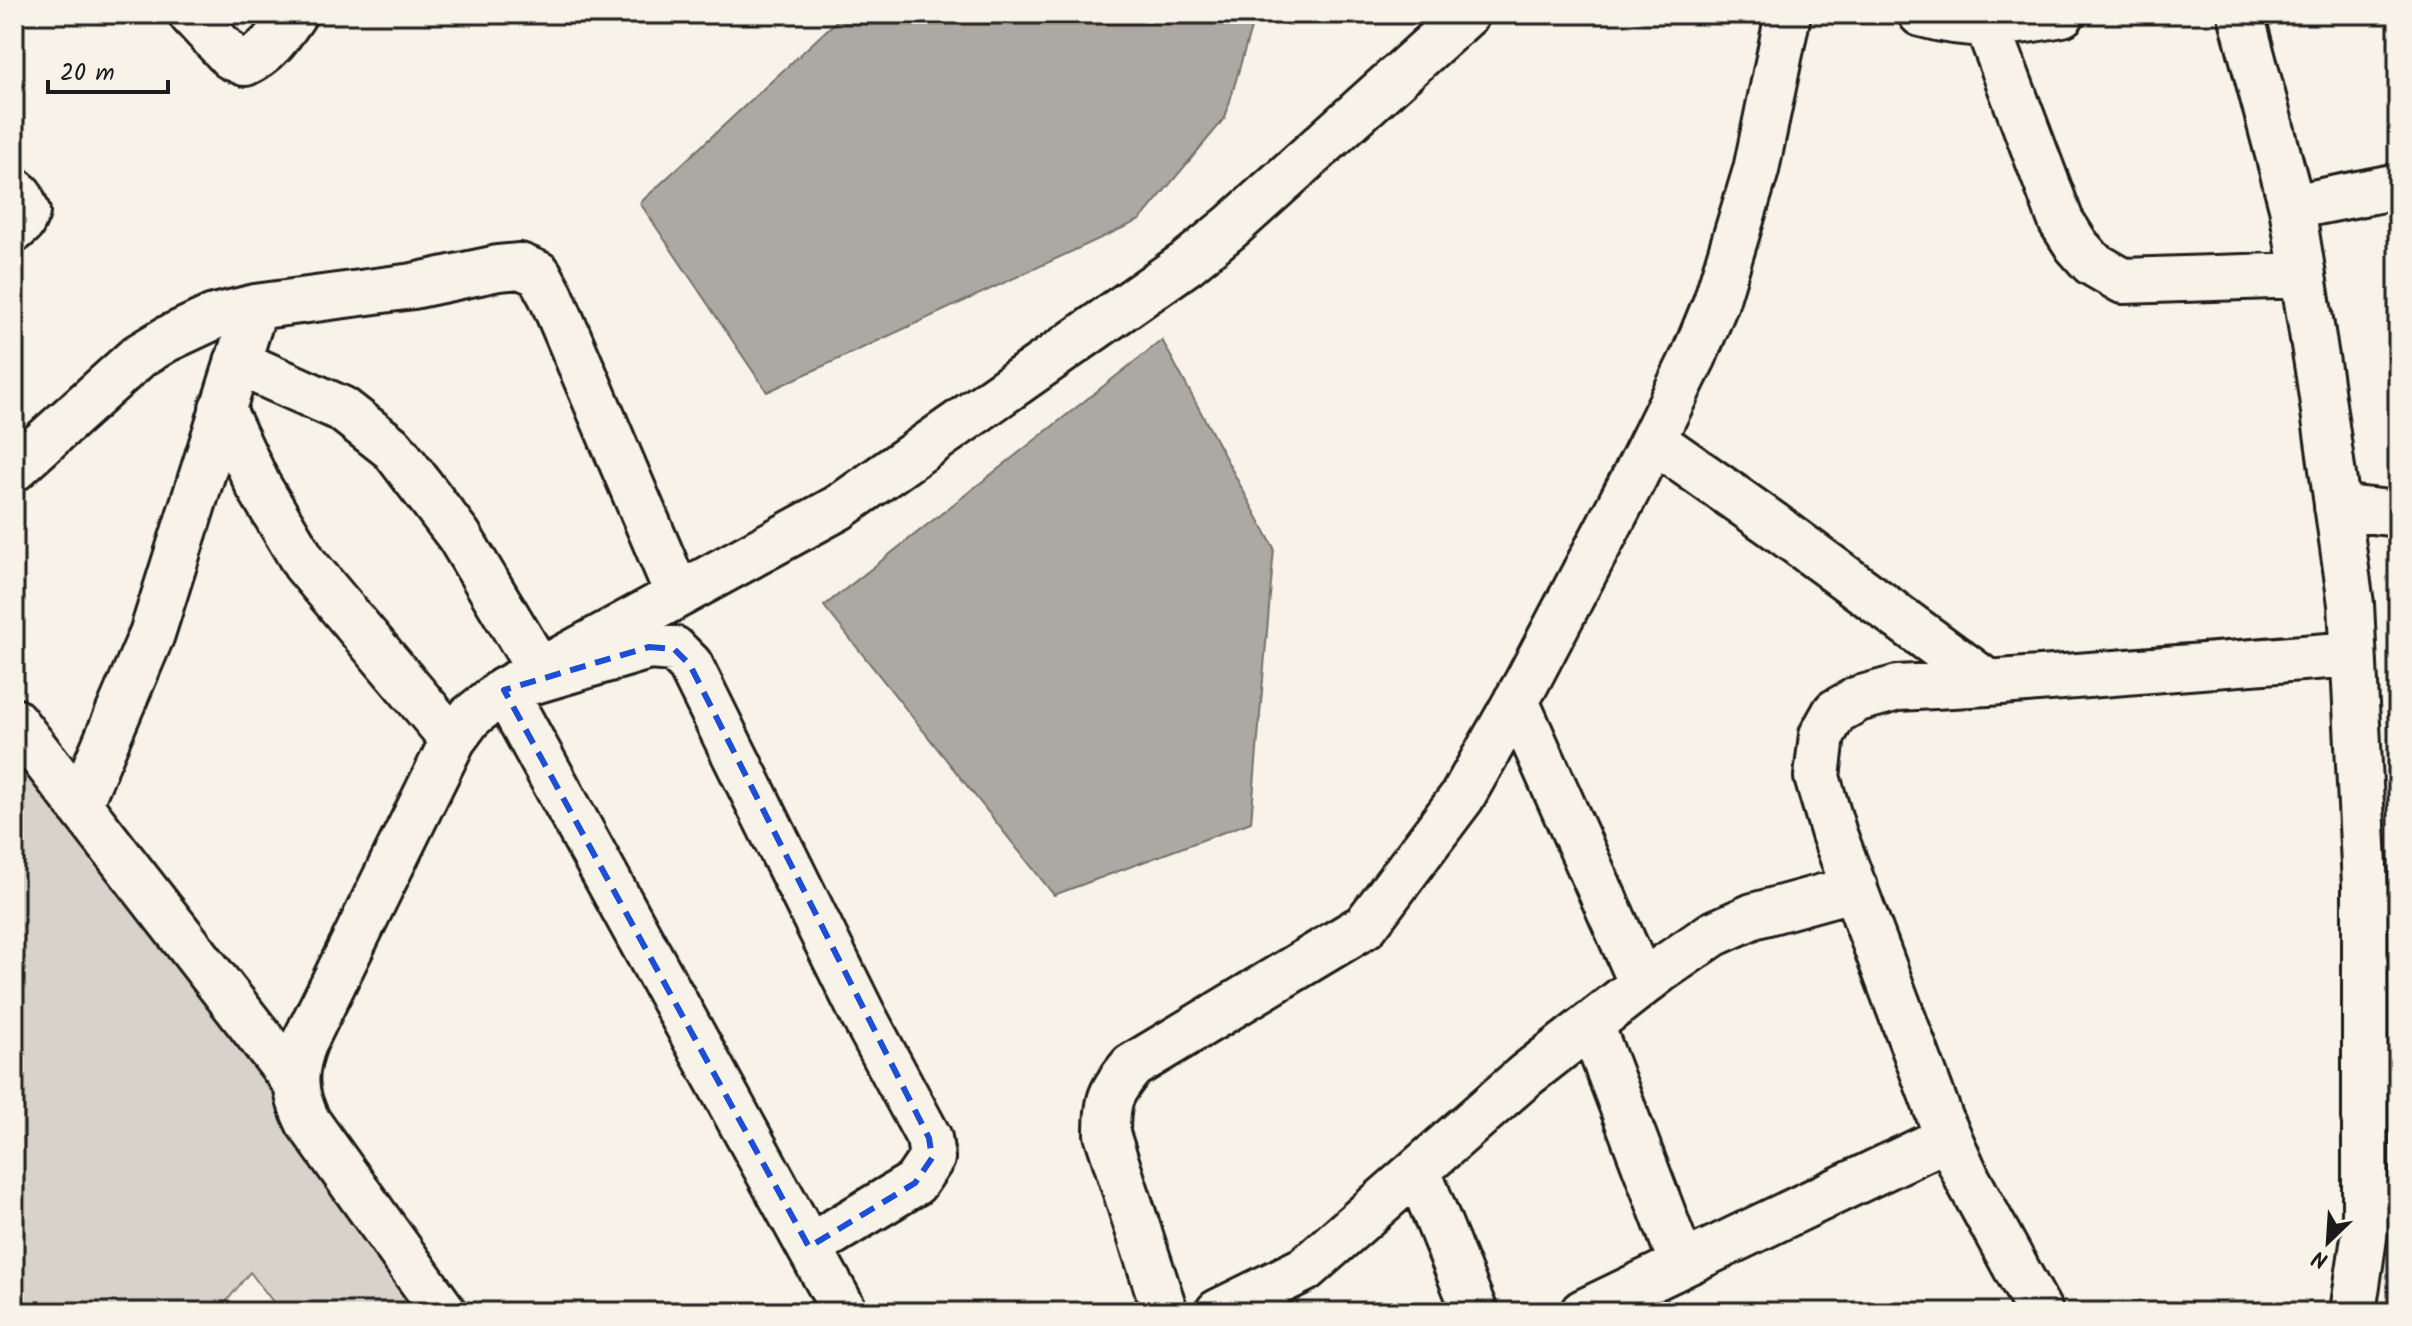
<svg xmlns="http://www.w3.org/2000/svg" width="2412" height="1326" font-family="Kalam,sans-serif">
<rect width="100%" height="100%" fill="#f7f3e8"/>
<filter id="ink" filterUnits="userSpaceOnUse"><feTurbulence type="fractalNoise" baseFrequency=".0125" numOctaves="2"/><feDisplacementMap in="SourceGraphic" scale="16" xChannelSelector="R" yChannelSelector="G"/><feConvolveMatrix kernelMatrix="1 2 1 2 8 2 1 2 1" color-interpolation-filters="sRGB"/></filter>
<g filter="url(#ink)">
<path fill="#d7d3cb" stroke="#7a7874" stroke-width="2" d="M14,746L177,955L428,1312H281L250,1272L218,1312H14Z"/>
<path fill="#aca9a2" stroke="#72716c" stroke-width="2" d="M844,14H1255L1225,118L1140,220L767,392L640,203Z
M1162,340L1274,548L1251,822L1054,895L824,606Z"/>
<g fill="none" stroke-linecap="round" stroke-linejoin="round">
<defs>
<path id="street" d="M191,14L231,57L245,63C268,53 280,34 294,14
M1921,14C1975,29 2008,24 2062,14
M2241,14L2292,207L2319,376L2351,604L2365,885V1231L2353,1312
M1987,24L2061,221L2077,246L2092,263L2123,281L2303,275
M14,190L20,195L27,212L22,223L14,230
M2292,207L2398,186
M255,307L413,286L498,268L520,266L539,274L551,296L678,595
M237,362L342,409L393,449L459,536L540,671
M222,408L258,485L305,564L453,740
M1653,440L1772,524L1988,683
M14,469L139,356L167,339L214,317L255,307L152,634L79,805
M2337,507L2398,514
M1516,701L1642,984
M14,721L295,1082
M1591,1024L1682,1264
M1418,1171L1475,1312
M809,1247L915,1183L932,1158L929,1138L863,1015L690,665L674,649L649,647L504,690L809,1247L845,1312
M444,1312L308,1122C293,1092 293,1072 305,1041L453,740L470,717L504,690L838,508L1187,263L1232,226L1467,14
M1165,1312L1107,1134C1107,1100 1110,1092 1132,1066L1365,926L1462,797L1527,682L1635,476L1694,356L1716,302L1756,170L1788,14
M1218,1312L1305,1269L1526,1075L1659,971L1713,934L1753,916L1855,888
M1583,1312L1949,1137
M2040,1312L1968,1180L1941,1120L1834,834L1817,777L1822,735L1835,712L1858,699L1898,688L1988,683L2353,654"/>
</defs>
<use href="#street" stroke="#1c1c1c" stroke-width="50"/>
<use href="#street" stroke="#f7f3e8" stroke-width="44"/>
</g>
</g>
<path fill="none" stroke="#1d4ed8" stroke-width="6" stroke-dasharray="16 10" stroke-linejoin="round" d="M649,647L674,649L690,665L929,1138L932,1158L915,1183L809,1247L504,690Z"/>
<rect width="2412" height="1326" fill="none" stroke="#f7f3e8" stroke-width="48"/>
<rect x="24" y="24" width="2364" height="1278" fill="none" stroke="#1c1c1c" stroke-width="3" filter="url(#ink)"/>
<g transform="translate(2328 1242) rotate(205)" stroke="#f7f3e8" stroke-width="6" paint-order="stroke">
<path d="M0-6L14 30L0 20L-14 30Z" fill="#1c1c1c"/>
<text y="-12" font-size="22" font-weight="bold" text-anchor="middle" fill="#1c1c1c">N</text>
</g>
<path d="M48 80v12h120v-12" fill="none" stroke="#1c1c1c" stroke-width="4"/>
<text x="60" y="80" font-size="24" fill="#1c1c1c" stroke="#f7f3e8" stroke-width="6" paint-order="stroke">20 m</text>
</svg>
